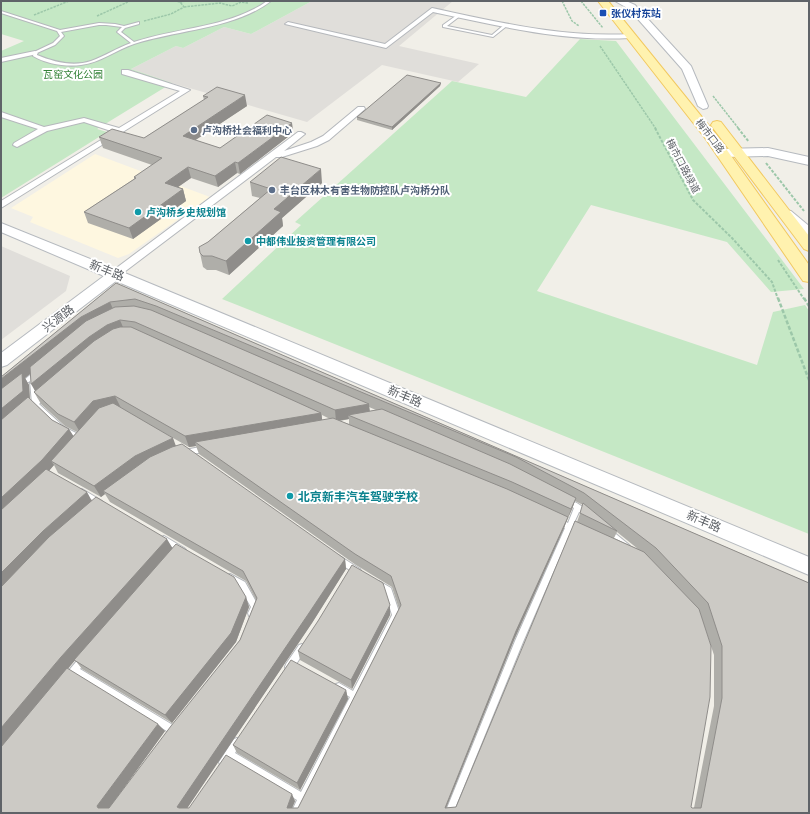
<svg xmlns="http://www.w3.org/2000/svg" width="810" height="814" font-family="Montserrat,'Noto Sans SC',sans-serif">
<rect width="100%" height="100%" fill="#f1efe8"/>
<path fill="#fef7e0" d="M95,154L210,197L129,254L118,258L30,222L33,217L11,208Z"/>
<path fill="#e0deda" d="M312,1H453L399,46L479,64L458,82L382,65L307,122L172,83L131,69L176,46L183,48L224,27L251,34Z
M1,246L70,276L66,291L1,340Z"/>
<path fill="#c5e8c5" d="M1,1H312L251,34L224,27L183,48L176,46L131,69L172,83L97,129L107,132L1,198V51L24,41L1,34Z
M580,39L616,41L804,289L771,292L727,242L591,205L537,291L757,365L773,312L805,305L809,311V534L222,299L301,225L295,222L452,81L526,97Z"/>
<g fill="none" stroke-linecap="round" stroke-linejoin="round">
<defs>
<path id="lane" d="M267,1H271C235,29 177,30 134,44C116,50 100,63 81,65C66,67 46,64 33,56L34,52L53,43L60,36L57,31L1,13V11L60,30L99,23L115,24L124,26L139,22V24L125,28L121,32L134,42C172,29 218,28 254,9C258,7 263,4 267,1ZM99,25H106L122,27L117,32L131,43C117,48 105,56 91,61C73,67 54,62 37,55V53L55,45L64,36L61,32Z
M457,15L460,16L447,26L492,35L505,24L508,25L493,37L443,27V25Z
M37,370L40,372L33,378L36,380L38,399L46,393L49,395L39,404L64,427L84,437L85,439L84,441H80L60,431L35,408L32,411H28L27,409L32,404L30,381L21,387L18,385L35,371Z
M205,446L207,447L208,449L207,451L185,456L183,455L182,453L183,451L185,450Z
M82,489L102,501L103,503L102,505L100,506L98,505L80,494L79,492L80,490Z
M567,498C575,502 585,507 590,514L589,516L587,517L579,512L573,525L581,529L582,531L581,533L579,534L571,531L523,642L453,813H445L515,641L565,528L557,524L556,522L557,520L559,519L568,523L574,508L565,503L564,501L565,499Z
M609,529L611,530L628,544L630,546L628,548L626,549L624,548L607,534L606,532L607,530Z
M164,536L184,548L186,550L184,552L182,553L180,552L162,541L161,539L162,537Z
M338,555L360,569L361,571L360,573L357,574L354,573L335,560L334,558L335,556Z
M230,574L245,582L259,607L255,616L252,617L249,616L248,613L251,607L239,586L227,579L226,577L227,575Z
M379,581L391,588L400,615L300,813H291L297,800L230,759L226,765L223,766L220,765L219,762L234,739L237,738L240,739L241,742L235,753L301,792L350,697L336,690L335,687L336,684L339,683L353,691L392,615L385,592L376,586L375,584L376,582Z
M302,644L305,645L306,648L305,651L292,670L289,671L286,670L285,667L286,664L299,645Z
M84,655L87,656L88,659L80,669L176,727L177,730L176,733L173,734L170,733L75,675L71,681L68,682L65,681L64,678L65,675L81,656Z"/>
<path id="street" d="M432,8C498,22 562,38 630,34L633,36L630,38C562,42 499,26 433,12L386,48L285,24L288,22L385,44Z
M35,51L38,53L37,54L1,62V58Z
M122,70H128L190,90L1,208V201L114,132L84,122L47,131L17,147L13,145L14,143L38,129L1,117V112L44,127L84,118L119,128L180,91L122,74Z
M358,107H364L365,109L329,140L317,146L282,157H276L119,276H111L110,274L111,272L298,132H301L305,134L284,151L311,142L323,136Z"/>
<path id="secondary" d="M615,1H626L635,5L691,66L708,106L707,108L703,109L698,106L682,69L629,9Z
M768,148L809,157V165L768,156L722,157L718,155L716,153L718,151L722,149Z
M786,210L791,211L809,226V237L804,236L781,217L780,214L781,211Z
M1,223L120,271L809,557V575L116,281L7,365L1,367V353L104,276L1,232Z"/>
<path id="primary" d="M598,1H608L714,132L809,265V282L803,281L705,138Z
M717,121L721,122L809,236V251L804,249L713,128L711,125L713,122Z"/>
</defs>
<use href="#lane" stroke="#b5b8bc" stroke-width="2"/>
<use href="#street" stroke="#b5b8bc" stroke-width="2"/>
<use href="#secondary" stroke="#b6babf" stroke-width="2"/>
<use href="#primary" stroke="#f2c960" stroke-width="2"/>
<path stroke="#9cc7a9" stroke-width="1.5" stroke-dasharray="2.5 1" stroke-linecap="butt" d="M562,1L572,21L579,26
M581,1L603,28
M180,2L186,1
M184,7L220,3L232,6L241,2L248,3
M34,15L69,1
M97,16L130,1
M144,21L171,14L184,7L180,2L175,1
M600,46L656,129
M713,96L739,129"/>
<path stroke="#9cc7a9" stroke-width="2" stroke-dasharray="3 1.5" stroke-linecap="butt" d="M655,128L693,200L732,238L772,282L778,299
M738,128L749,142
M766,163L804,211
M778,260L804,299"/>
<path stroke="#9cc7a9" stroke-width="2.5" stroke-dasharray="4 2" stroke-linecap="butt" d="M778,298L809,380
M804,298L809,306"/>
<use href="#lane" fill="#fff" fill-rule="evenodd"/>
<use href="#street" fill="#fff" fill-rule="evenodd"/>
<use href="#secondary" fill="#fff" fill-rule="evenodd"/>
<use href="#primary" fill="#fff2af" fill-rule="evenodd"/>
</g>
<path fill="#afaea9" fill-rule="evenodd" d="M441,83L440,86L392,130L357,120V117Z
M203,96L247,106L195,140L220,148L292,123L293,133L240,174L237,173L218,187L191,178L178,187L183,189L186,201L133,239L88,223L84,212L134,179V177L152,165L103,148L99,137L144,138L204,100Z
M250,182L322,183L282,218L283,226L229,275L216,270H207L203,267L200,253L208,242L260,198L252,196Z
M116,283L809,583V813H1V377ZM30,374L35,391L34,392L41,404L65,426L77,432L73,436L52,420L30,399L29,385L25,378ZM369,407L376,410L370,411ZM322,415L330,419L322,420ZM349,419V424L340,421ZM159,430L189,447L196,446L199,454L356,565L392,587L399,609L298,808H292L295,801L187,808L312,623L346,569L345,559L176,446ZM54,465L58,473L101,497L105,494L110,502L246,581L256,600L240,640L109,808L165,731L68,669L75,660L82,669L172,723L236,642L249,607L246,597L172,549L92,500L49,470ZM575,501L583,505L577,522L456,807L446,808L514,640L564,528L567,520L572,509ZM617,532L638,549L614,538ZM699,611L700,613L714,655V706L694,808H692L691,807Z
M390,615L352,689L300,660L298,651Z
M346,690L348,699L300,790L237,753L233,745Z"/>
<path fill="#8f8d8a" d="M441,83L440,86L392,130V127Z
M245,95L247,106L185,147L183,136Z
M292,123L293,133L240,174L238,163Z
M235,162L237,173L218,187L215,176Z
M188,167L191,178L168,194L165,183Z
M321,169L322,183L282,218L283,226L229,275L226,261L274,209Z
M183,189L186,201L133,239L129,228Z
M110,302L115,314L86,329L25,378L29,385L30,402L1,427V379L81,317Z
M120,320L125,332L38,396L31,384L89,337L107,325Z
M115,396L121,408L81,434L74,422L93,401Z
M369,404L370,415H348L349,419L336,421L335,410Z
M321,413L323,424L195,442L196,446L189,447L185,436Z
M69,429L76,440L51,461L54,465L49,471L1,517V498Z
M173,438L177,449L103,491L105,494L101,497L94,486L135,456Z
M87,492L93,503L1,593V573L43,531Z
M576,498L572,509L567,520L571,509Z
M568,517L564,528L514,640L444,813L445,808L516,631Z
M167,539L173,549L70,666L1,749V728L61,657Z
M345,559L346,569L312,623L184,813L177,807Z
M246,597L249,607L236,642L172,723L165,715Z
M390,605V615L352,689L351,680Z
M346,690L348,699L300,790L297,783Z
M158,724L165,731L106,813L98,808L97,806Z
M292,794L295,801L290,813L287,808Z"/>
<path fill="#cccac5" stroke="#8f8d8a" d="M407,75L441,83L392,127L357,117Z
M217,87L245,95L183,136L220,148L267,115L292,123L238,163L235,162L215,176L188,167L165,183L183,189L129,228L84,212L136,178L134,177L162,158L99,137L112,129L144,138L208,97L203,96Z
M281,157L321,169L274,209L281,212L226,261L212,256H203L200,253L199,247L208,242L271,189L250,182Z
M116,283L809,583V813H1V747L67,668L158,724L97,806L98,808H109L171,726L240,640L257,598L243,571L103,491L150,457L172,447L182,444L345,559L309,613L177,807L179,808H189L226,755L292,794L287,808H298L401,605L391,576L355,554L195,442L333,418L507,489L568,517L516,631L445,808L456,807L575,521L644,552L699,609L711,646L710,697L691,807L692,808H701L722,698V646L708,603L656,548L584,493L516,457L156,306L135,299L110,302L81,317L1,379V377Z
M134,306L151,310L369,404L335,410L135,322L120,320L107,325L89,337L31,384L30,367L86,321L115,307Z
M120,327H131L321,413L185,436L115,396L93,401L74,422L58,414L34,392L94,341L113,329Z
M22,373L23,391L1,409V389Z
M28,397L52,420L69,429L42,460L1,498V420Z
M113,403L173,438L135,456L94,486L51,461L99,408Z
M382,409L510,464L576,498L571,509L512,482L348,415Z
M46,469L87,492L43,531L1,573V510Z
M96,497L167,539L61,657L1,728V587L49,537Z
M583,503L617,531L580,513Z
M176,544L234,577L246,597L231,633L165,715L74,660Z
M352,565L383,583L390,605L351,680L298,651L318,621Z
M291,660L346,690L297,783L233,745Z"/>
<rect fill="#1a4fb4" stroke="#fff" stroke-width="1.5" x="599" y="9" width="8" height="8" rx="2"/>
<g fill="#5c6f8a" stroke="#fff" stroke-width="1.5">
<circle cx="194" cy="130" r="4"/>
<circle cx="272" cy="190" r="4"/>
</g>
<g fill="#0f9aa8" stroke="#fff" stroke-width="1.5">
<circle cx="138" cy="212" r="4"/>
<circle cx="248" cy="241" r="4"/>
<circle cx="290" cy="496" r="4"/>
</g>
<g text-anchor="middle" dominant-baseline="central" stroke-width="4" stroke-linejoin="round" paint-order="stroke">
<g font-size="10" font-weight="bold" fill="#164399" stroke="#fff" text-anchor="start">
<text x="611" y="13">张仪村东站</text>
</g>
<g font-size="10" fill="#348238" stroke="#fff">
<text x="73" y="74">瓦窑文化公园</text>
</g>
<g font-size="10" font-weight="bold" fill="#4e5e75" stroke="#fff" text-anchor="start">
<text x="202" y="130">卢沟桥社会福利中心</text>
<text x="280" y="190">丰台区林木有害生物防控队卢沟桥分队</text>
</g>
<g font-size="10" fill="#5f6368" stroke="#fff">
<text transform="translate(710 136) rotate(53)">梅市口路</text>
<text transform="translate(683 166) rotate(62)">梅市口路绿道</text>
</g>
<g font-size="10" font-weight="bold" fill="#0d838f" stroke="#fff" text-anchor="start">
<text x="146" y="212">卢沟桥乡史规划馆</text>
<text x="256" y="241">中都伟业投资管理有限公司</text>
</g>
<g font-size="12" fill="#5f6368" stroke="#fff">
<text transform="translate(107 270) rotate(22)">新丰路</text>
<text transform="translate(58 318) rotate(-37)">兴源路</text>
<text transform="translate(405 396) rotate(23)">新丰路</text>
<text transform="translate(704 521) rotate(23)">新丰路</text>
</g>
<g font-size="12" font-weight="bold" fill="#0d838f" stroke="#fff" text-anchor="start">
<text x="298" y="496">北京新丰汽车驾驶学校</text>
</g>
</g>
<rect width="810" height="814" fill="none" stroke="#5f6368" stroke-width="4"/>
</svg>
